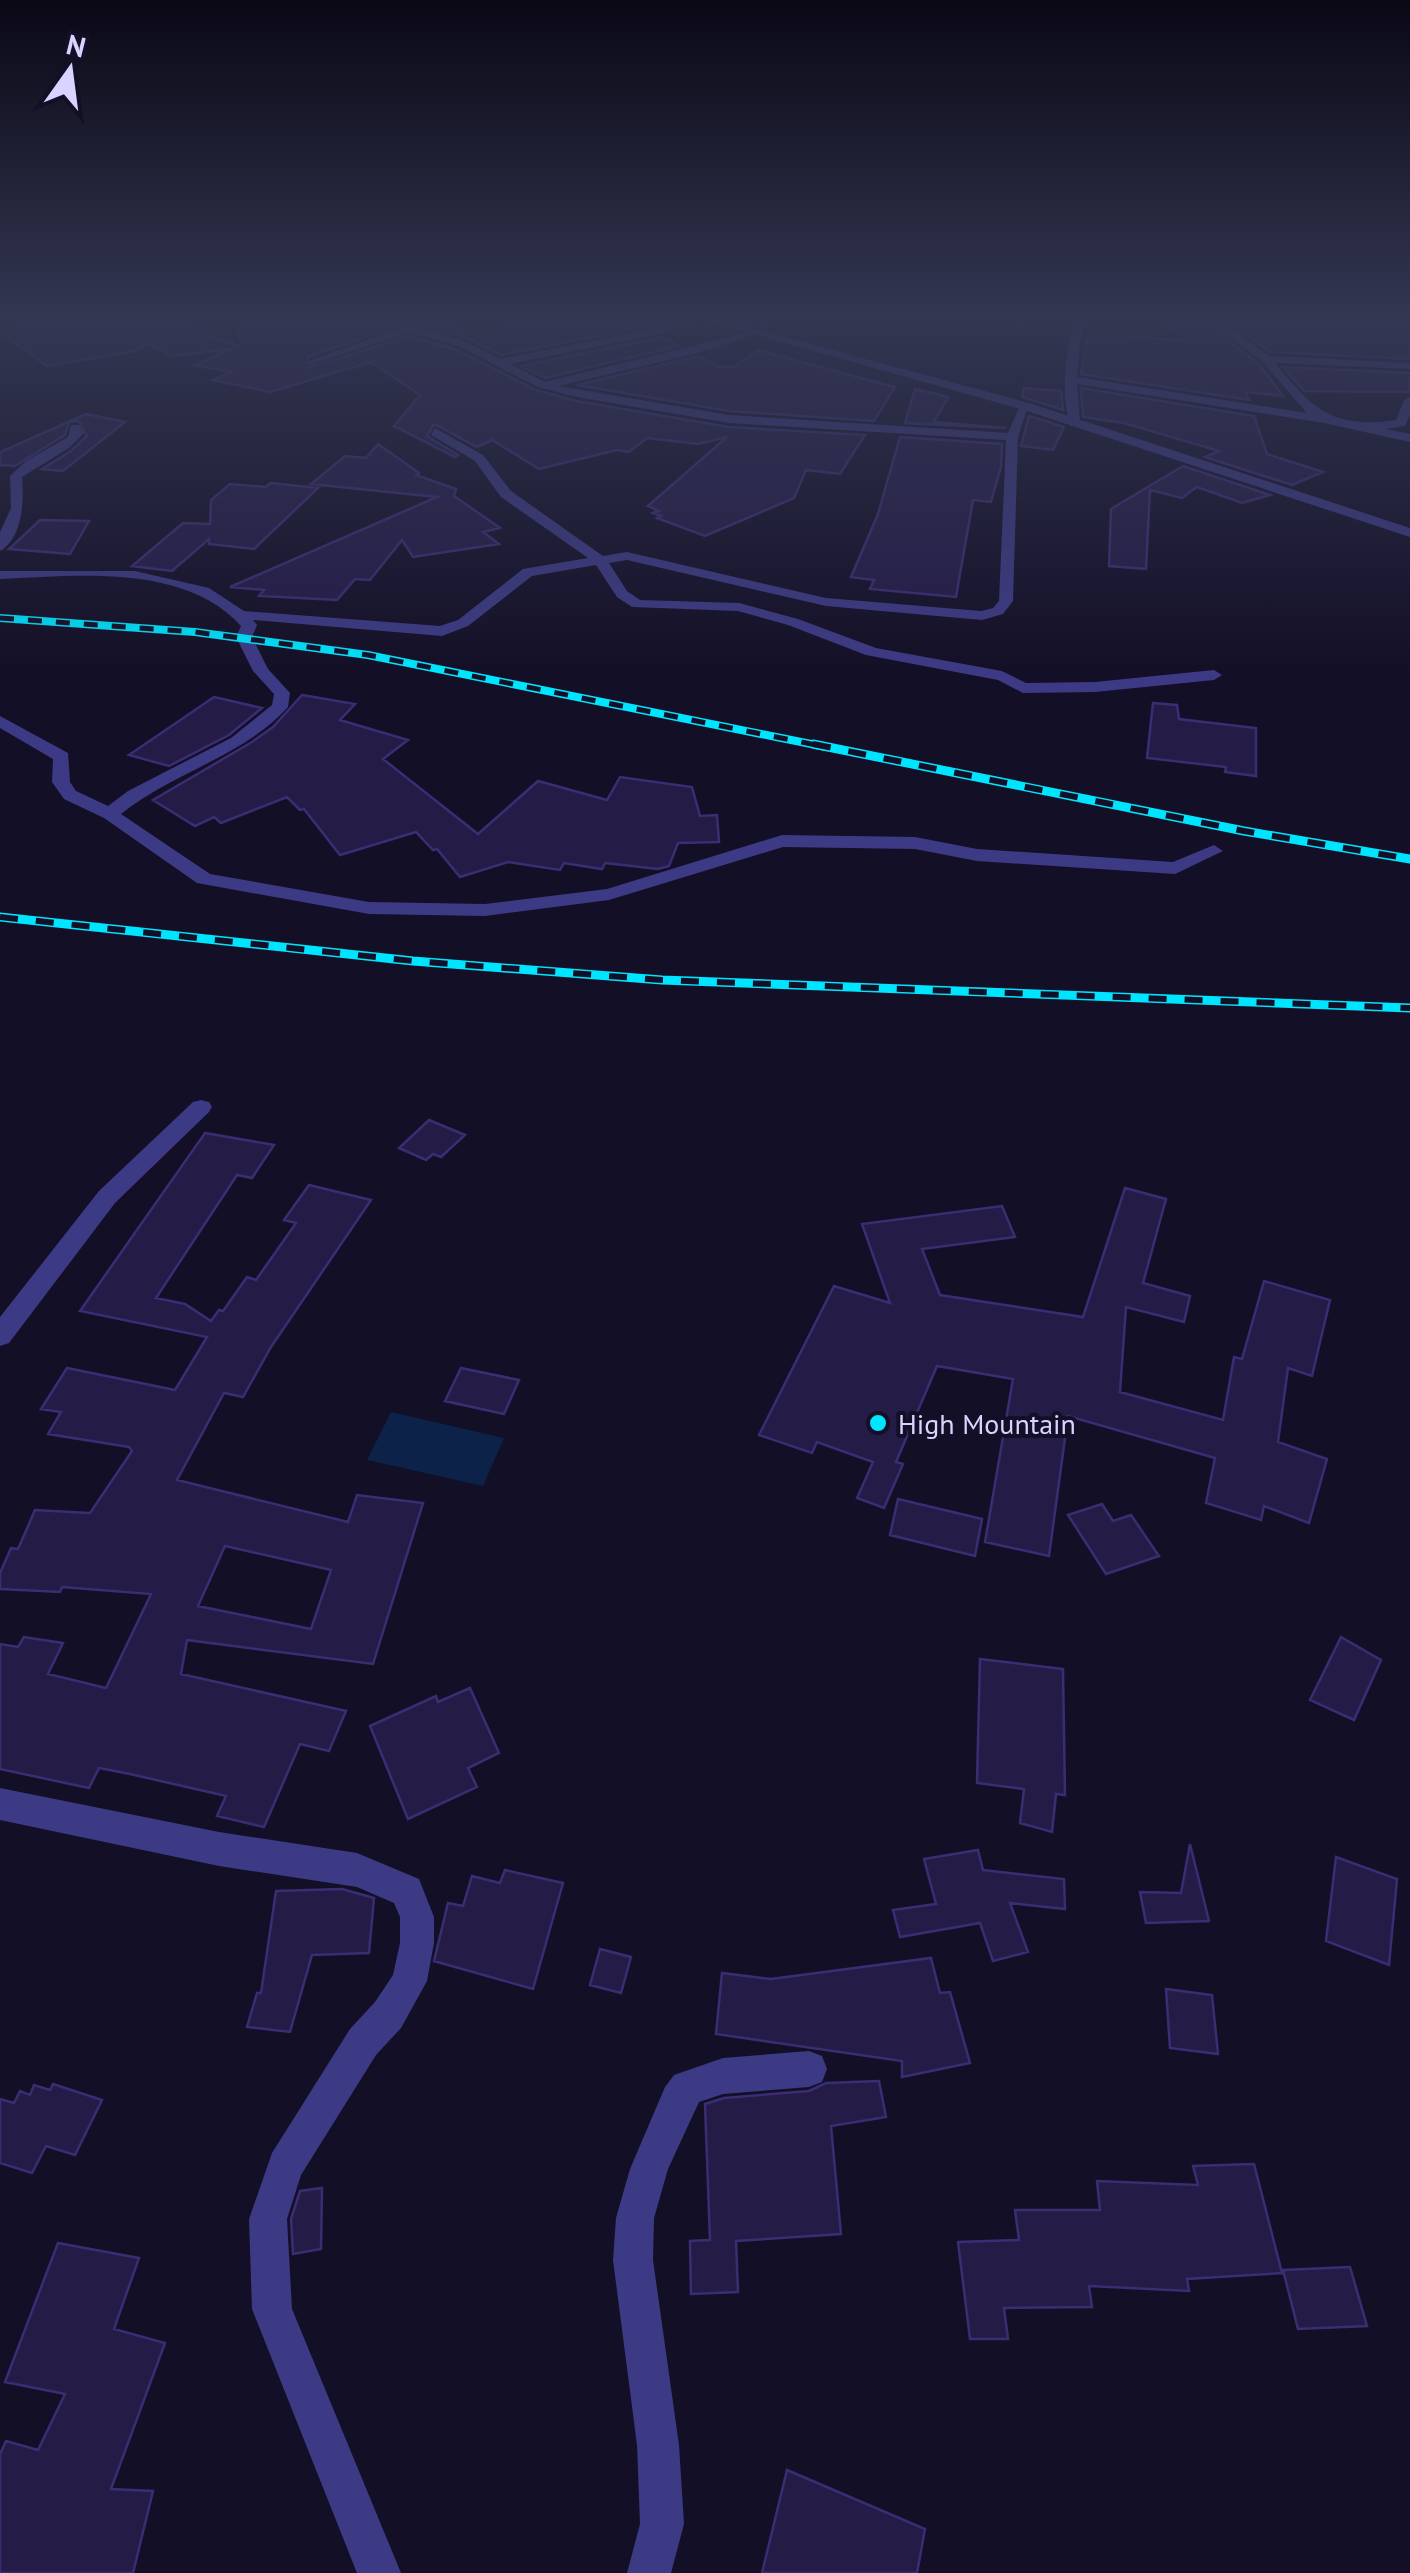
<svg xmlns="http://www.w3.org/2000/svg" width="1410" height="2573" font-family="'PT Sans',sans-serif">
<rect width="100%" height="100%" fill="#130f26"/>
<path fill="#0c2248" d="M391,1412L504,1438L483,1486L367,1460Z"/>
<path fill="#241b47" stroke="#3b2d73" stroke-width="2.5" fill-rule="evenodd" d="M79,314L117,325L160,314H197L180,324L238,346L241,344L237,330L270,320L299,329L325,321L337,324L350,318L386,329L308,357L307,368L410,336L457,350L536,390L576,401L729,427L865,435L840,474L806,470L794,498L705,536L657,518L661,516L653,513L659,511L648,506L727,437L698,444L647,438L629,452L617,450L539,469L492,440L477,447L434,424L427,436L458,455L455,457L394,426L420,395L371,362L270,392L213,380L231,372L195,365L231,349L171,356L148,343L135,351L47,366L2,334Z
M594,314H614L649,326L501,355L467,338L425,325L434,322L478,336Z
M1155,314H1194L1259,364L1283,396L1246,392L1249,400L1081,374L1089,333L1187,341Z
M1216,314L1338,318V314H1385L1391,316L1404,333H1410V359L1270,352Z
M663,337L679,346L545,378L521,366Z
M757,350L895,387L874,421L729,411L577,385L699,356L719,367H734Z
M1283,367L1410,373V392L1304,391Z
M1024,388L1061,391L1063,410L1022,397Z
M1081,388L1254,416L1267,454L1323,472L1292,485L1205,457L1219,451L1124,423L1083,417Z
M915,389L948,397L934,422L1006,428L905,423Z
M86,414L125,422L63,471L42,469L71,451L87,436L79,421L69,422L65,435L15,466L0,465V452Z
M1029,416L1064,427L1053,450L1021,446Z
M900,437L1002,444L1001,467L991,502L973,500L956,597L870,589L874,580L851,577L878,514Z
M378,444L419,473L416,475L456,489L454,496L500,528L483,532L499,544L413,557L402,540L370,580L355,579L337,600L259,596L264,590L230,587L437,497L311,484L345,456L366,458Z
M1183,466L1270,495L1242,503L1197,487L1182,498L1150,490L1146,569L1109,566L1111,509Z
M270,483L318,488L254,549L209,544V539L172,571L132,566L183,523L210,524L211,500L230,484L266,487Z
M40,520L89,521L70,554L9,549Z
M302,695L355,704L340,720L408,740L383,759L478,834L538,781L607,800L620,777L692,787L700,816L717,815L719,842L678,843L669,866L658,869L605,863L602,869L564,863L560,870L508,862L460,877L437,849L433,850L416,832L340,855L304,809L300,810L287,797L221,823L214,817L195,826L153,800L252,742L273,727Z
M214,697L262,708L229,735L169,766L129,755Z
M1153,703L1177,705L1179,719L1256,728V776L1225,772L1226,767L1147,758Z
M429,1120L465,1135L441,1157L433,1154L426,1160L399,1148Z
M205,1133L274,1145L252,1178L237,1175L156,1298L185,1304L211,1321L219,1310L223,1311L247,1277L256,1280L296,1223L284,1220L309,1185L371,1200L271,1347L243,1397L224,1393L177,1480L348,1522L357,1495L423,1503L373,1664L187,1640L181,1674L346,1711L329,1751L300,1744L264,1827L217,1816L226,1796L130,1774L99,1768L89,1788L0,1769V1644L18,1647L24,1637L63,1643L48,1674L106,1688L151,1594L62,1587L60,1592L0,1589V1573L11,1548L18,1549L35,1510L90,1513L132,1451L129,1447L48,1434L61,1412L41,1409L67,1368L175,1390L207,1337L80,1311ZM225,1546L331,1570L311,1629L198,1606Z
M1125,1188L1166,1199L1143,1283L1190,1296L1184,1322L1126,1307L1120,1392L1223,1420L1234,1357L1242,1359L1264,1281L1330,1300L1312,1376L1288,1368L1278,1442L1327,1459L1309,1523L1264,1506L1261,1520L1206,1503L1215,1458L1068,1416L1049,1556L985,1542L1013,1379L937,1366L896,1462L903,1464L884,1508L857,1498L873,1462L817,1442L812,1453L759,1435L834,1286L890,1303L862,1224L1002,1206L1015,1237L922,1249L940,1295L1083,1317Z
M461,1368L519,1380L504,1414L445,1401Z
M898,1499L982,1519L975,1556L890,1535Z
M1102,1504L1113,1521L1131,1515L1159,1556L1106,1574L1068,1515Z
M1341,1637L1381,1660L1354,1720L1310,1700Z
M980,1659L1063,1669L1065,1795L1056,1794L1052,1832L1020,1823L1024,1789L977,1783Z
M470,1688L499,1753L468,1768L477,1787L408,1819L370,1726L436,1696L438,1702Z
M1190,1844L1209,1921L1146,1923L1140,1892L1181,1893Z
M978,1850L983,1870L1064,1879L1065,1909L1010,1903L1028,1952L993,1961L980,1923L900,1937L893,1910L936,1904L924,1859Z
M1336,1857L1397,1879L1389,1965L1326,1941Z
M505,1870L563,1883L533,1989L434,1961L448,1903L463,1906L472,1876L500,1883Z
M342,1889L374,1898L369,1953L312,1955L290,2032L247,2027L257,1993H261L276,1891Z
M600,1949L631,1957L621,1993L590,1985Z
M931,1958L940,1993L950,1992L970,2063L902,2077V2061L716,2034L722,1973L771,1979Z
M1166,1989L1212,1995L1218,2054L1170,2048Z
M879,2081L886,2117L831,2126L841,2234L736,2241L738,2292L691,2294L690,2241L710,2240L705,2104L724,2098L809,2091L826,2083Z
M53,2084L102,2100L75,2155L46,2146L32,2173L0,2163V2099L14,2103L20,2091L30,2095L34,2085L50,2090Z
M1254,2164L1282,2273L1187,2279L1189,2291L1089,2286L1092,2307L1004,2308L1008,2339H970L958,2242L1019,2240L1015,2210H1100L1097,2181L1198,2185L1193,2166Z
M322,2188L321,2249L293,2254L291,2219L300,2191Z
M58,2243L139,2258L114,2329L165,2343L111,2489L153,2491L133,2573H0V2454L6,2441L38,2450L65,2394L5,2382Z
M1350,2267L1367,2326L1298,2329L1283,2270Z
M787,2470L925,2529L917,2573H762Z"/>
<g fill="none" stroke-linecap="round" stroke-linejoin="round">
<path fill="#3d3a85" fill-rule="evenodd" d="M351,314L416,326L466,342L500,359L662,327L699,314L704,317L665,333L510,364L545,382L762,329V333L694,354L558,386L729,415L1008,433L1021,403H1029L1018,437L1013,601L1003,614L982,620L826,606L627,560L609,563L627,591L640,600L739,603L798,619L876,648L1002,671L1026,683L1095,682L1214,670L1222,675L1214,680L1095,692L1023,693L998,680L866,655L788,625L738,611L632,607L617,597L596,565L532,576L468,626L442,636L253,620L257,625L252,637L268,669L290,693L288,707C243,757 173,772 121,814L210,874L369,902L485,904L607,889L782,835L915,837L977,849L1173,862L1214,845L1223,851L1175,874L977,861L915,849L783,847L609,900L485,916L369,914L197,883L104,818L64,799L52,782L53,759L0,728V716L68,753L70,782L76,791L108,806L128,791L231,738L272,705L274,694L253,671L236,637L241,626C184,563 77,576 0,579V571H135L209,588L244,611L440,626L458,620L523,569L588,558L501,497L475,461L431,435L435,428L483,455L511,491L603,556L627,552L826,598L981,611L993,608L999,601L1006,440L729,423L577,397L538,387L458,346L410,332L309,365V361L398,329Z
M1078,314H1088L1080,341L1077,377L1307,413L1262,361L1198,314H1210L1269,356L1410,363V369L1275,363C1314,410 1332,429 1396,420L1404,400L1410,396V415L1405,426L1386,429L1410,434V442L1324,423L1077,384L1080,423L1070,426C1060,391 1065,348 1078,314Z
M1401,314H1410V318L1402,316Z
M71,425H79L84,433L69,448L22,477C24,501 23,538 0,551V532L11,508L10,476L26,461L68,437Z
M201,1100L209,1102L212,1107L209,1112L115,1203L9,1343L0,1346V1317L99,1191L193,1102Z
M0,1788L219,1832L357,1853L419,1879L434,1917V1943L427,1981L401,2028L376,2055L301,2175L287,2219L292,2309L401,2573H357L252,2309L249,2219L272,2153L350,2029L375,2002L393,1975L400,1943V1917L394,1903L357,1887L219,1866L0,1820Z
M809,2051L822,2056L827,2069L822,2082L809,2087L723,2094L699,2102L668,2169L654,2218L653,2260L679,2445L684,2524L671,2573H627L640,2524L637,2445L613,2260L616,2218L630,2169L665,2087L674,2075L723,2058Z"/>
<path fill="#3d3a85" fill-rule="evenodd" d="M682,314H699L1029,403L1410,528V537L1021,409Z"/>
<defs>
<path id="rail-far1" d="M0,618L195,632L368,655L826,747"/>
<path id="rail" d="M813,744L1244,831L1410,859
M0,917L413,961L662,980L1410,1008"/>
</defs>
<use href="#rail-far1" stroke="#00e5ff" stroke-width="8"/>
<use href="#rail" stroke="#00e5ff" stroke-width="9"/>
<use href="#rail-far1" stroke="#130f26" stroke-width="5" stroke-dasharray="14" stroke-linecap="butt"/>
<use href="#rail" stroke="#130f26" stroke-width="6" stroke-dasharray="18" stroke-linecap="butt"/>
</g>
<linearGradient id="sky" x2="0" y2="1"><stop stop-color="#0a0815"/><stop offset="0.47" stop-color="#333752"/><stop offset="1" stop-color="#333752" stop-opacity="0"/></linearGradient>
<rect width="1410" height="674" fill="url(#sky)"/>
<circle fill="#00e5ff" stroke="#130f26" stroke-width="4" cx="878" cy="1423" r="10"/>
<g text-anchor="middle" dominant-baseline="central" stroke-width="8" stroke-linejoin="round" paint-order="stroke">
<g font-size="28" fill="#d9d4ff" stroke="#130f26" text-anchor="start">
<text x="898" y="1423">High Mountain</text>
</g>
</g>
<g transform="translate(70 70) rotate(14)" stroke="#130f26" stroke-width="8" paint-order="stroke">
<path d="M0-8L18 38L0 25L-18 38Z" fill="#d9d4ff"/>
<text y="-15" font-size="28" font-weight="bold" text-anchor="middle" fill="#d9d4ff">N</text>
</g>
</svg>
